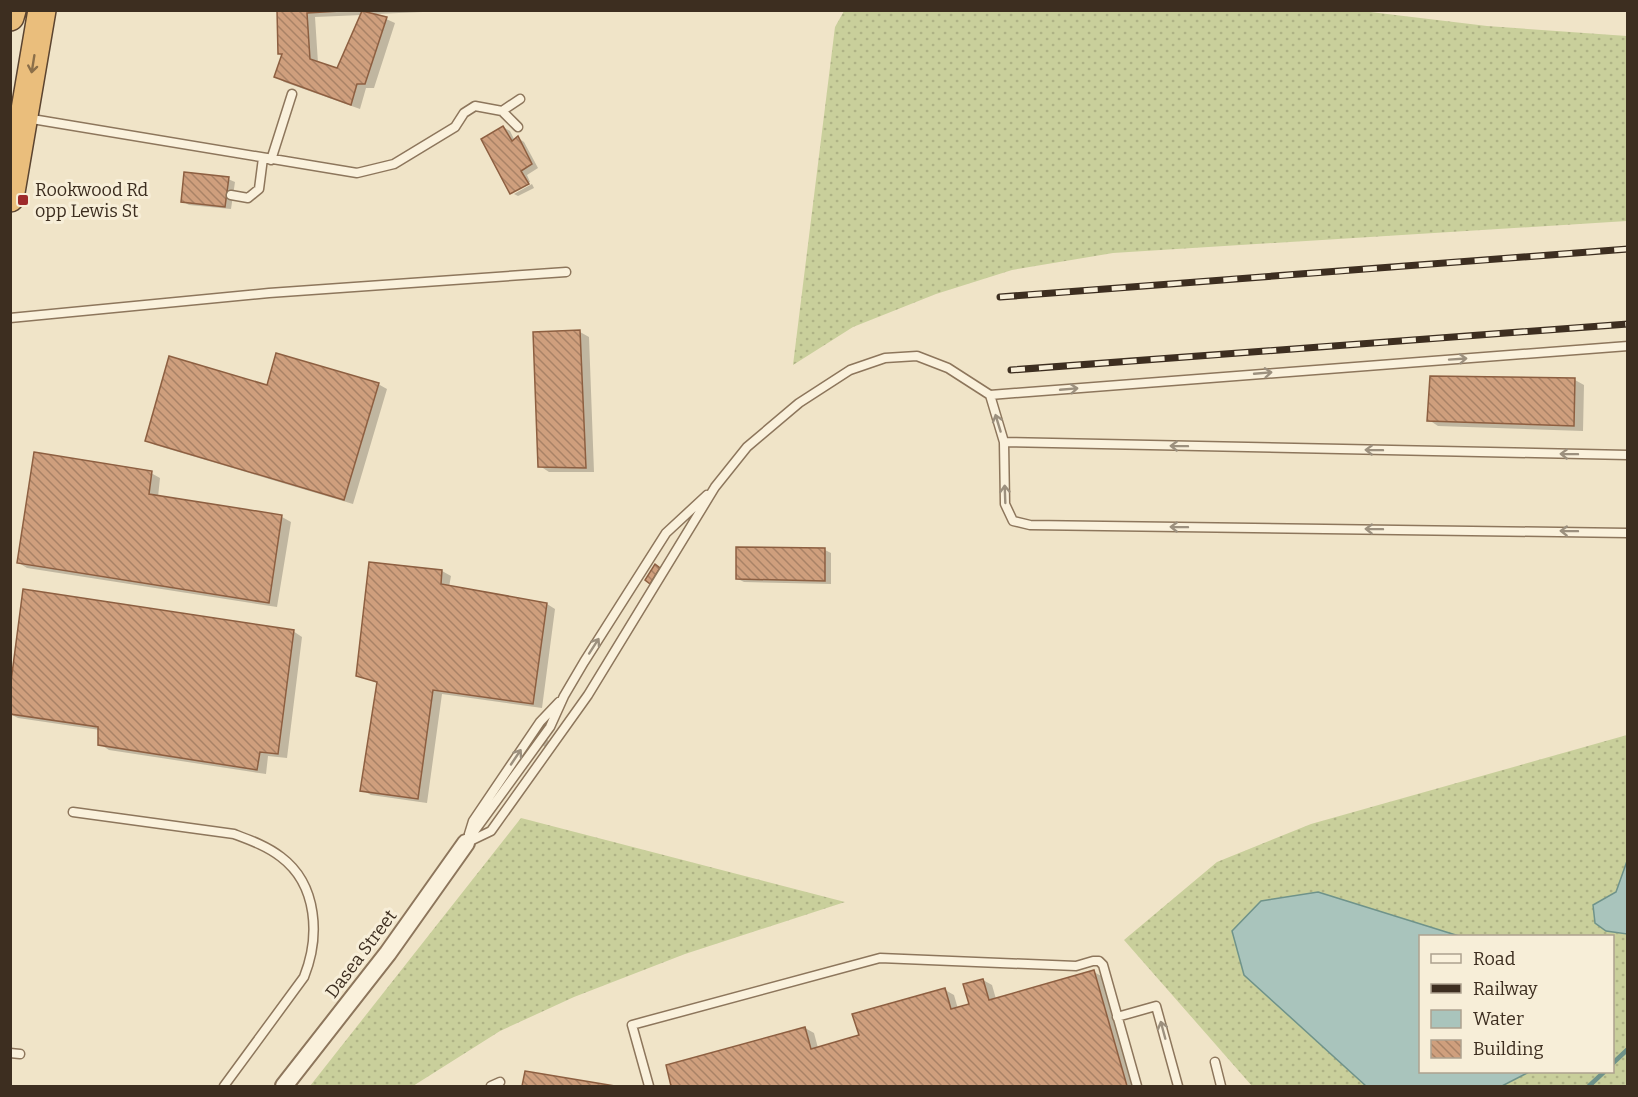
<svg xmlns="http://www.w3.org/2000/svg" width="1638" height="1097" font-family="Bitter,serif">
<defs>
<pattern id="grass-dots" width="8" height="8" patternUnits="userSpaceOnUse" patternTransform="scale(1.5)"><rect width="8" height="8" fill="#c9cf9b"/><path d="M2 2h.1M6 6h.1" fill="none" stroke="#aeb285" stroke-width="1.8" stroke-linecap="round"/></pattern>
<pattern id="building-back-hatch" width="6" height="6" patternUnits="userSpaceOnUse" patternTransform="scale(1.5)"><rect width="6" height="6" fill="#cf9f7d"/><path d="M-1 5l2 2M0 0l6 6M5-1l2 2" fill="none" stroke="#a98266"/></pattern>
</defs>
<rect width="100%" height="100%" fill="#f0e4c8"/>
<path fill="url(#grass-dots)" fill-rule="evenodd" d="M1362,11L1487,26L1627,36V221L1113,253L1012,270L936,294L853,327L793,365L835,27L844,11Z
M1627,735V1086H1252L1124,940L1217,862L1311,824ZM1420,936H1612V1072H1420Z
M521,818L845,902L685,954L574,997L500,1031L413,1086H310Z"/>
<path fill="#a9c4bc" stroke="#6f938a" stroke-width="1.5" d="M1627,861V934L1606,931L1595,923L1593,905L1616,892Z
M1318,892L1459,936H1420V1072H1529L1502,1086H1366L1244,975L1232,931L1261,901Z"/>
<path fill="#0003" fill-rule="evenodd" d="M278,10H471L375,14L395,23L374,88H366L360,109L284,82L276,76L283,56L279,53ZM362,15L338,70L318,63L315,17Z
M503,127L510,131L515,141L518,138L524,142L538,168L527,175L530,182L513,191V194Z
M228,179L235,182L231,209L189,205L182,201Z
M532,184L534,188L518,196L514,194Z
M580,332L589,337L594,472H549L540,466Z
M1575,380L1584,385L1583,431L1438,426L1429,420Z
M378,384L387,389L353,504L155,445L146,440L268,387Z
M151,473L160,478L158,497L282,517L291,522L277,607L27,568L19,563Z
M738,549L825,550L831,553V584L744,582L738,579Z
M370,563L442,571L451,576L449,587L547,604L555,609L542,708L442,694L427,803L371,795L362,790L379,684L358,675Z
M293,631L302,637L287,758L268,756L266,774L109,750L100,744V730L18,718L10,714Z
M546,739L549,741L545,747L542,745Z
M1094,972L1103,977L1134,1086H674L668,1066L805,1028L814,1033L818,1048L860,1036L945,990L954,995L958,1009L971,1005L983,980L992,985L996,999Z
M526,1072L606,1086H524Z"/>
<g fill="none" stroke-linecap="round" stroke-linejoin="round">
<path stroke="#6f938a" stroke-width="4.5" d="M1612,1064L1628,1049
M1589,1086L1604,1072"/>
</g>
<path fill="url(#building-back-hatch)" stroke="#8d5f41" stroke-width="1.5" d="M277,10H358L307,13L310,59L337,68L362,11L387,17L365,84H357L351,105L274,77L282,54H278Z
M503,126L512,141L518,136L532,164L521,171L529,184L510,194L481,139Z
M184,172L229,177L225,207L181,202Z
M580,330L586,468L538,467L533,332Z
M276,353L379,383L344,500L145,441L169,356L267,385Z
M1430,376L1575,378L1574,426L1427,421Z
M34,452L152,471L149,494L282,515L269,603L17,563Z
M736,547L825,548V581L736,579Z
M369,562L442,570L441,584L547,603L533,704L433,690L418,799L360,791L377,682L356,676Z
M655,564L660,568L650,584L645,580Z
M23,589L294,630L278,754L260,752L257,770L98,745V727L10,714V689Z
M1094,970L1127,1086H671L666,1065L805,1027L811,1049L859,1035L852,1014L945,988L951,1009L969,1004L963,984L983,979L989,1000Z
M525,1071L615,1086H522Z"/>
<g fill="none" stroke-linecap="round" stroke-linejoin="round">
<defs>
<path id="service" d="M502,111L518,127
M26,118L357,173L394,164L455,127L464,113L475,106L502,111L520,99
M271,160L292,94
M231,195L248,198L259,189L263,158
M10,318L269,293L566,272
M990,395L1004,442L1628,455
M1004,442L1005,504L1013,521L1030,525L1628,533
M73,812L234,834C250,840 267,846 281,857C318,885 320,937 304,977L224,1086
M469,834L473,821L540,722L559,702
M468,840L550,727L564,696L584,662L666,533L707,495
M466,843L491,831L588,695L715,487L747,447L799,403L850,370L885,358L917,356L948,368L990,395L1628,346
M1117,1017L1156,1006L1178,1086
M10,1053L20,1054
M1215,1062L1221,1086
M491,1086L500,1082
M649,1086L632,1025L880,958L1076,966L1093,961H1099L1103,965L1137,1086"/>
<path id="minor" d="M284,1086L388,953L466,843"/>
<path id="trunk" d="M10,17L12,10
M10,198L42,10"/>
</defs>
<use href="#service" stroke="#8d765c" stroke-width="11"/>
<use href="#minor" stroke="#8d765c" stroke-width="20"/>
<use href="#trunk" stroke="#5b4430" stroke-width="30"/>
<use href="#service" stroke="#faf1dc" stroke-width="8"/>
<use href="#minor" stroke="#faf1dc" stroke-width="16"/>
<use href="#trunk" stroke="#eabe7c" stroke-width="27"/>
<defs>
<path id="rail" d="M1000,297L1628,249
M1011,370L1628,324"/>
</defs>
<use href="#rail" stroke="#3d2e20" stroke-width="7"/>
<use href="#rail" stroke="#f7eed8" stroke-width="4.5" stroke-dasharray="14" stroke-linecap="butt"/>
</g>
<defs><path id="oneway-shaft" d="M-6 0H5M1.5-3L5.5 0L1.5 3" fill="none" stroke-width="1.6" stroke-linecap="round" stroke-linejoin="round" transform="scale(1.5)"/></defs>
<use stroke="#8b6f49" href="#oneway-shaft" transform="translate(33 64) rotate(99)"/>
<g stroke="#9c907e">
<use href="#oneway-shaft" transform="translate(1458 359) rotate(-4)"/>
<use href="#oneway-shaft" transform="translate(1263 373) rotate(-5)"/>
<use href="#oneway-shaft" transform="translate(1069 389) rotate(-5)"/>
<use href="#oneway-shaft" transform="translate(998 423) rotate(-107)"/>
<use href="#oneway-shaft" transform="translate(1179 446) rotate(-179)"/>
<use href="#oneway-shaft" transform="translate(1374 450) rotate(-179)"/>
<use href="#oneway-shaft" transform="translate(1569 454) rotate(-179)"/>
<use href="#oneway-shaft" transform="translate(1005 494) rotate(-92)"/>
<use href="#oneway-shaft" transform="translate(1179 527) rotate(-179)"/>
<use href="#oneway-shaft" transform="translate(1374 529) rotate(-179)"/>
<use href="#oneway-shaft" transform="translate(1569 531) rotate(-179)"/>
<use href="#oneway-shaft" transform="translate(594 646) rotate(-57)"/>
<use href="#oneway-shaft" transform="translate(516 757) rotate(-56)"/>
<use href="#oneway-shaft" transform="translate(1163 1030) rotate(-105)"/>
</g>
<rect fill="#9e2a2b" stroke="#f7eed8" stroke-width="2" x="17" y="194" width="12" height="12" rx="3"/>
<g text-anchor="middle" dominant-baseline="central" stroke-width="6" stroke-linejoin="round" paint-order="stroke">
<g font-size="18" fill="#3d2e20" stroke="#f7eed8" text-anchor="start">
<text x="35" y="190">Rookwood Rd<tspan x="35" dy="21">opp Lewis St</tspan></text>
</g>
<g font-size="18" fill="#3d2e20" stroke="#f7eed8">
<text transform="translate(361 954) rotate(-53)">Dasea Street</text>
</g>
</g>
<rect width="1638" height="1097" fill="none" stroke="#3d2e20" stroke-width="24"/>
<rect x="1419" y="935" width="195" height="138" fill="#f7eed8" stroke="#ada18e" stroke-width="1.5"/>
<rect x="1431" y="954" width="30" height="9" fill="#faf1dc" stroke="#ada18e" stroke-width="1.5"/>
<text x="1473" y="965" font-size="18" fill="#3d2e20">Road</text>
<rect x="1431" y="984" width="30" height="9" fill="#3d2e20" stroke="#ada18e" stroke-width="1.5"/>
<text x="1473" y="995" font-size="18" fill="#3d2e20">Railway</text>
<rect x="1431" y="1010" width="30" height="18" fill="#a9c4bc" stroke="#ada18e" stroke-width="1.5"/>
<text x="1473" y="1025" font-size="18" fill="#3d2e20">Water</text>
<rect x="1431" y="1040" width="30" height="18" fill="url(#building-back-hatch)" stroke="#ada18e" stroke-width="1.5"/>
<text x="1473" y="1055" font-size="18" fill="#3d2e20">Building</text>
</svg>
